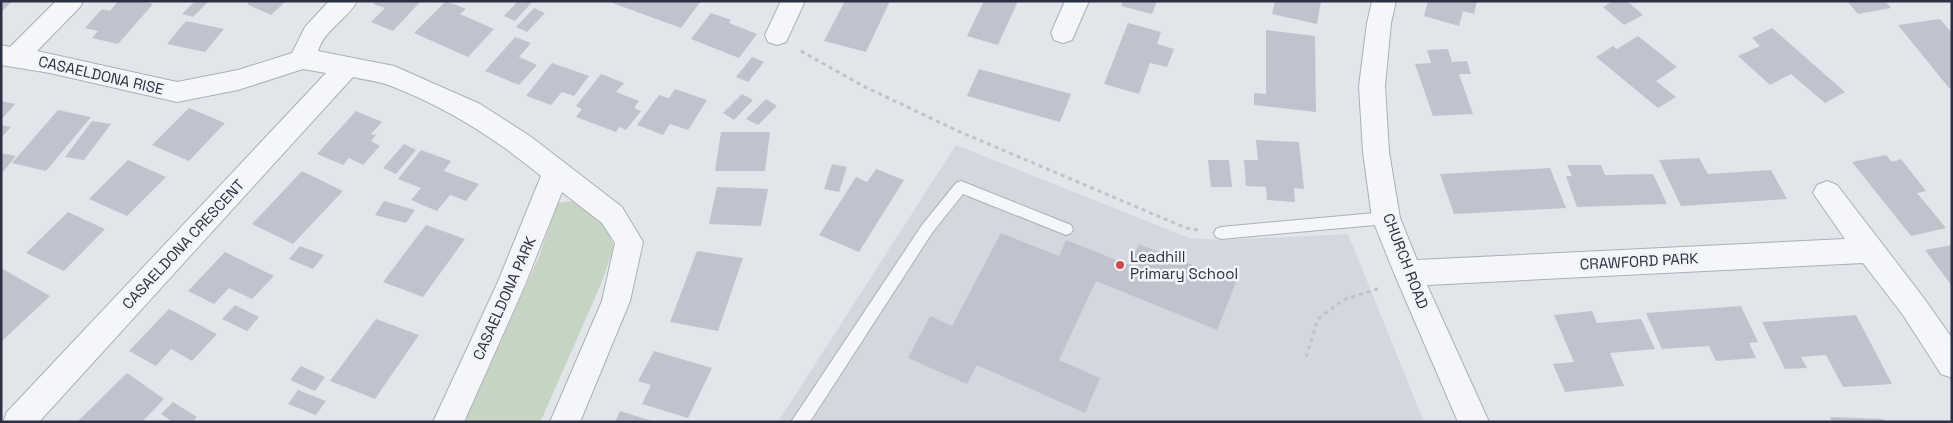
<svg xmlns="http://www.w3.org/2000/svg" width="1953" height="423" font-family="'Space Grotesk',sans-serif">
<rect width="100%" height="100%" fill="#e2e5ea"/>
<path fill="#d5d7df" d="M956,145L1189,238L1221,240L1348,234L1424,422H778Z"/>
<path fill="#c6d4c4" d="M573,201L589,205L607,227L614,247L601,284L543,416L539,422H465L539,257L558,203Z"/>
<path fill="#c0c3cd" d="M1,1H13L1,12Z
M118,1H143L153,4L118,44L92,38L98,31L85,28L102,9L110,11Z
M195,1H209L193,17L182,14Z
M250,1H286L271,15L247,4Z
M376,1H421L393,31L371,22L385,8L373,4Z
M446,1L466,9L460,14L494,29L468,57L414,33Z
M518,1H533L515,21L504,16Z
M607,1H701L681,28Z
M845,1H890L866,52L824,41Z
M984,1H1018L998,45L967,36Z
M1123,1H1157L1152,14L1121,6Z
M1275,1H1321L1317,24L1272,14Z
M1428,1H1477L1474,14L1463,11L1459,26L1424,16Z
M1613,1H1627L1643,15L1624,25L1603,7Z
M1847,1H1885L1891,8L1858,14Z
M534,8L545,13L527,32L516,27Z
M711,13L731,20L729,23L757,34L739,58L691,39Z
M1940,19L1952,33V88H1949L1898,25Z
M186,21L224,29L205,52L167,44Z
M1128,23L1161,32L1157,44L1174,49L1167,67L1150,63L1139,94L1104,84Z
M1772,28L1845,92L1825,103L1791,74L1770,85L1738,56L1760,46L1752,38Z
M1266,30L1315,36L1316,112L1254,105V93L1266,94Z
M1638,36L1677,67L1656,81L1676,97L1658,108L1596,57L1613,46L1617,49Z
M515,37L531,43L519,57L537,65L519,85L485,71Z
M1448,49L1452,62L1467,61L1471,74H1459L1473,114L1433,116L1415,64L1431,63L1427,50Z
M752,57L764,62L748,82L736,77Z
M552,63L589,76L574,96L562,92L551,105L526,96Z
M979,69L1071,94L1060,122L967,96Z
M601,74L624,83L616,92L639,101L634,108L641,111L626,130L619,127L616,132L576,117L582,109L576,106Z
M675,89L707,100L688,130L670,124L663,135L637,125L659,95L669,98Z
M742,94L753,100L734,120L723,113Z
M766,99L777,106L758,125L746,119Z
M1,101L15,104L1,120Z
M189,108L225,123L189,161L152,145Z
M58,110L91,117L46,171L12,163Z
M356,111L382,122L371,134L376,135L371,141L380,146L363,165L349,158L343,165L317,154Z
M92,121L111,124L84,160L65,157Z
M1,125L11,127L1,138Z
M721,132H770L765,171H715Z
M1256,140L1299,142L1304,189L1294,188L1295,202L1267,200L1266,187L1246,186L1244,160H1258Z
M404,144L416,150L396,174L383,168Z
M421,150L451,161L444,171L479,184L466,201L450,195L437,211L411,200L421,188L398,179Z
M1,153L16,156L1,174Z
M1886,155L1892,162L1901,159L1926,191L1917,193L1946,228L1911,236L1852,162Z
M1699,158L1708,174L1771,170L1787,199L1681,206L1659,160Z
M128,160L166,177L127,216L89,199Z
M1208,160H1229L1232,187H1211Z
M832,164L847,167L839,192L824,189Z
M1567,165H1601L1605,175L1653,174L1667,204L1577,207L1566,176H1572Z
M1550,168L1566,208L1454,214L1440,174Z
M876,169L904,180L859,252L819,235L856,177L867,182Z
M302,171L343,191L293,244L252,224Z
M717,187L768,189L761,226L709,224Z
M384,201L415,210L406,223L375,215Z
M68,212L105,229L64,271L26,253Z
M426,225L465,239L423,297L383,282Z
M1001,233L1059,256L1066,240L1129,265L1139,244L1236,282L1217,330L1096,281L1059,360L1100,378L1085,413L977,365L967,384L908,358L930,316L952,326Z
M1952,245V286L1925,250Z
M300,246L324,255L313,269L289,259Z
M697,251L743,258L718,331L670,322Z
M225,252L274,276L252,299L229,288L214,304L188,291Z
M1,268L50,296L1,342Z
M235,305L259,317L247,331L222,319Z
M1741,306L1758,342L1749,343L1756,358L1716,361L1709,346L1662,349L1646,313Z
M169,309L217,334L192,361L171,349L156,366L129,351Z
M1592,311L1597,323L1641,319L1655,349L1610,353L1624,386L1565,392L1553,364L1574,362L1554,315Z
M1856,315L1892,384L1843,387L1826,355L1801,357L1807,368L1785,369L1762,322Z
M376,319L419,335L375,399L330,381Z
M654,351L712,368L688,418L642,404L651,385L638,381Z
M301,366L325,377L315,391L290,380Z
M127,373L164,399L142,422H77Z
M298,390L326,401L316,415L288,404Z
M173,402L197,417L192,422H173L161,414Z
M620,411L652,421V422H615Z
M1830,417L1883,419L1885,422H1832Z"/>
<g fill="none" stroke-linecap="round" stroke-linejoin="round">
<defs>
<path id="lane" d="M961,181L1071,225L1073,229L1071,233L1066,235L963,194L932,233L813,417L809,422H791L922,225L956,183Z
M1386,212L1391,214L1393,218L1391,222L1386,224L1221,239L1216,237L1214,233L1216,229L1221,227Z"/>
<path id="street" d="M56,1H83L80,7L37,51L177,82L238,70L292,53L305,27L329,1H357C347,20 325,29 318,51L394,66L480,104L530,136L622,207L643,242L630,301L580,422H550L602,301L615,243L602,223L562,192L525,285L464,422H433L497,284L541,176C495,138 446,107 391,86C379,81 365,80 353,77L39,422H3L7,412L326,73L303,69L238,90L177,102L50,73L1,65V45L10,47Z
M781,1H805L786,42L777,45L768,42L765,35Z
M1065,1H1089L1072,40L1063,43L1054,40L1051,33Z
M1372,1H1396L1391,23L1385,86L1389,152L1400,218L1417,260L1845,239L1813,193L1817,185L1827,181L1837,185L1923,297L1952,338V378L1941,374L1903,315L1863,263L1427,285L1489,422H1458L1394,273L1372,218L1363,152L1359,86L1367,23Z"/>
</defs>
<use href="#lane" stroke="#abafb8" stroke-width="2"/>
<use href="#street" stroke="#abafb8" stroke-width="2"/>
<path stroke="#c0c3c9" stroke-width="3" stroke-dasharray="4 4" stroke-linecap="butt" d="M801,51L863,86L958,131L1186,228L1198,230
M1306,357L1318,319L1343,300L1380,288"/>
<use href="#lane" fill="#f5f6f9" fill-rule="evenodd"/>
<use href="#street" fill="#f5f6f9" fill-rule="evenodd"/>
</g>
<circle fill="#cb4c4f" stroke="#f2f4f8" stroke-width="2" cx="1120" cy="265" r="5"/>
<g text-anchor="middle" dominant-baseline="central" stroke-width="5" stroke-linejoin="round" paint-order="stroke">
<g font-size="15" fill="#2b3042" stroke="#f2f4f8">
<text transform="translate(101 75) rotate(13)">CASAELDONA RISE</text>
<text transform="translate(183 244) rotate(-47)">CASAELDONA CRESCENT</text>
<text transform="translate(1406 261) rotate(69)">CHURCH ROAD</text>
<text transform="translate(1639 261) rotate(-3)">CRAWFORD PARK</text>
<text transform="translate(504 298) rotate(-66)">CASAELDONA PARK</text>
</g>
<g font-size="15" fill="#2b3042" stroke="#f2f4f8" text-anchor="start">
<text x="1130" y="256">Leadhill<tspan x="1130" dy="17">Primary School</tspan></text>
</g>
</g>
<rect width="1953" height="423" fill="none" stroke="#2b3042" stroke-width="5"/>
</svg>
